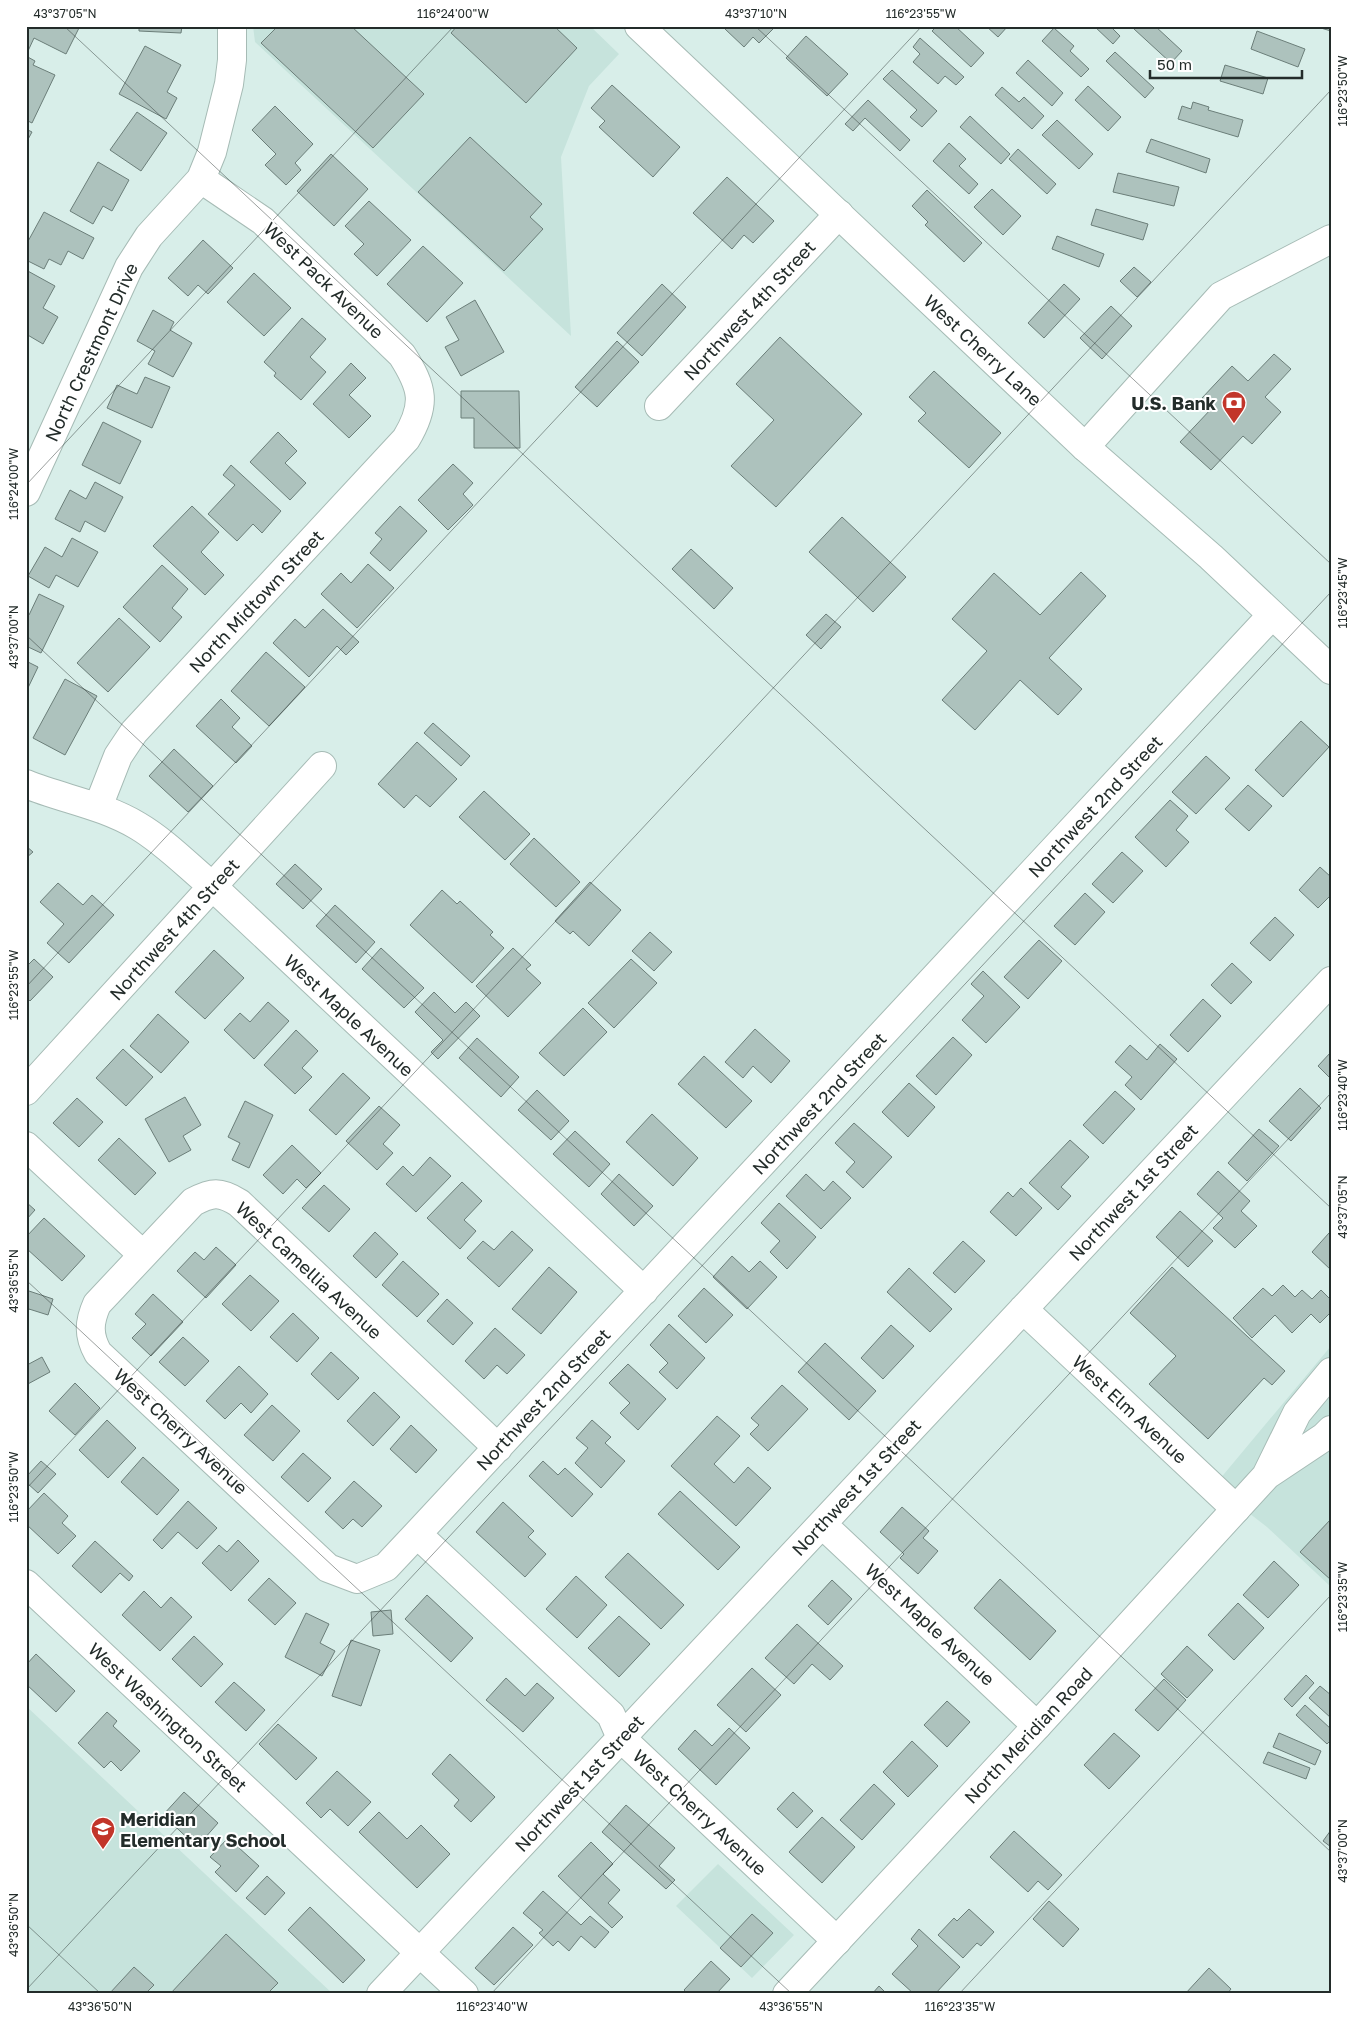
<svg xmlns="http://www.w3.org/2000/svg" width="1357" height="2020" font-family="'Golos Text',sans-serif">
<rect width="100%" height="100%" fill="#d8eee9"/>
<path fill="#c6e3dc" d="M253,26H590L619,54L589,86L561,157L571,336L255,42Z
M1331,1346V1587L1267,1527L1214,1486Z
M26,1706L333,1994H26Z
M718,1864L794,1935L752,1978L676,1906Z"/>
<path fill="#adc2bd" stroke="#6b7e79" d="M26,26H80L66,54L34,38L28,51L26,50Z
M139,26H182L181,33L139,31Z
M274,26H351L424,94L373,148L261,43L276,28Z
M457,26H554L577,48L526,103L451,33Z
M727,26H776L759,43L753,37L744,47L725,29Z
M937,26H955L984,53L971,67L932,31Z
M986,26H1008L998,37Z
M1094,26H1110L1120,36L1113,44Z
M1137,26H1155L1182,51L1171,63L1134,29Z
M1314,26H1331V31Z
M1054,28L1074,46L1070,51L1089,69L1081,77L1042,41Z
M1257,31L1305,49L1298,67L1251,49Z
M806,36L848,74L827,96L786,58Z
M920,38L964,77L956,85L945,76L938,84L913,62L920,54L913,47Z
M145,46L181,65L167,92L177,98L166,119L119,94Z
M1115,52L1154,88L1145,98L1106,61Z
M26,56L35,61L33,65L55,75L32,123L26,120Z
M1028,60L1063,93L1052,106L1016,73Z
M1225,65L1268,78L1263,94L1220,81Z
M892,70L937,111L922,127L910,117L917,110L883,79Z
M612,85L680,147L653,177L599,127L605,121L591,108Z
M1088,86L1121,117L1108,131L1075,100Z
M1002,87L1019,102L1024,97L1044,116L1032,129L995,95Z
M868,100L910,140L900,151L865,118L853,131L845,124Z
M1193,102L1209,107L1208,110L1243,120L1238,137L1178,119L1182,106L1191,109Z
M275,106L313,144L295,163L301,170L286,185L265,165L276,154L252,130Z
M137,112L167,133L141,171L110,150Z
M970,116L1010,154L1001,164L960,127Z
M1057,120L1093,154L1079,169L1042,135Z
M26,129L32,132L26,143Z
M470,137L542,204L530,217L543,229L504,271L418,192Z
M1151,139L1210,159L1206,173L1146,152Z
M949,143L966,159L959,166L978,184L969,194L933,161Z
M1018,149L1056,184L1047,194L1009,159Z
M331,154L368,189L334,226L297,191Z
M98,162L129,180L112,211L103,206L93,224L70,211Z
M1118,173L1179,187L1174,206L1113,192Z
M727,177L774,221L753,243L744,235L732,249L693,213Z
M992,189L1021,216L1003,235L974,207Z
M927,190L982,243L964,262L925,225L928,222L912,206Z
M369,201L411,240L377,276L354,254L364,244L345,226Z
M1096,209L1148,224L1143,240L1091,225Z
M44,212L94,238L83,259L68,251L61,265L49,259L44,269L26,260V245Z
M1057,236L1104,254L1099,267L1052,249Z
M203,240L233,268L208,294L198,285L188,296L168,278Z
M423,246L463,283L427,322L387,284Z
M1134,267L1151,282L1137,297L1120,281Z
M26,270L55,286L43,308L58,317L43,344L26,334Z
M254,273L291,308L264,336L227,302Z
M662,284L686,307L642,356L617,333Z
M1064,284L1080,299L1044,338L1028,323Z
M475,300L504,352L461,376L445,347L459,340L446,317Z
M1111,306L1132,326L1102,359L1080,338Z
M153,310L174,322L170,330L192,343L173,377L148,364L155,351L137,341Z
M302,318L326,339L310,357L326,372L301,400L274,376L276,373L264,362Z
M780,337L862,414L776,507L731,466L774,420L736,384Z
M617,341L639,362L597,407L575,387Z
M1274,354L1291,369L1265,397L1281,412L1252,444L1243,436L1211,470L1180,442L1212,408L1202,398L1232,366L1248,381Z
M351,363L366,378L349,395L371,416L349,438L313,404Z
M934,371L1001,433L969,468L918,421L926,413L909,397Z
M145,377L170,387L152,428L107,408L117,385L137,394Z
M461,391H519L520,448H474V418H461Z
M103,422L141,441L120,484L82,465Z
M278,432L297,451L285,463L306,483L290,500L250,462Z
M453,464L473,483L463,494L473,505L448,530L418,500Z
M231,465L281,511L262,533L253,524L237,541L208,514L235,485L223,475Z
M95,482L123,497L105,532L85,521L80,532L55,519L70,490L86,499Z
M192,506L219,532L201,552L224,575L205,595L153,546Z
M400,506L427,531L390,571L370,553L382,539L375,533Z
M842,517L906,577L873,612L809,552Z
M72,538L98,552L78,587L56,575L49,588L28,576L45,547L62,557Z
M691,549L733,588L714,609L672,569Z
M368,564L394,588L357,628L321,594L341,573L351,583Z
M162,565L188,589L172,608L182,617L160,642L123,607Z
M1081,572L1106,596L1049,658L1082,689L1058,715L1020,680L975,730L942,700L987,651L952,619L994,573L1040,615Z
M39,594L64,606L41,653L26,646V614L29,615Z
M323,609L359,642L346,655L337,646L309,677L273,643L295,619L305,628Z
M826,614L841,627L821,649L806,635Z
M119,618L150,647L108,692L77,663Z
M266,652L305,687L269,726L231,691Z
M26,661L38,667L26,692Z
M65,679L97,696L65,755L33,738Z
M221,699L240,718L232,727L252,746L236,763L196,726Z
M1301,721L1329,747L1283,797L1255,770Z
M433,723L470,756L461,766L424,733Z
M417,742L457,779L430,807L416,795L404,808L378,784Z
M174,749L213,786L188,812L149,776Z
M1206,756L1230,778L1196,814L1172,792Z
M1248,785L1272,806L1249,831L1225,809Z
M484,791L530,834L505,860L459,817Z
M1170,800L1188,816L1176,830L1189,842L1166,867L1135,837Z
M534,838L580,882L556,907L510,864Z
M26,846L33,852L26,858Z
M1122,852L1143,871L1113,903L1092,884Z
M295,864L322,889L303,909L276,884Z
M1320,867L1331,877V895L1318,908L1299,890Z
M590,882L621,910L589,946L573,931L570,934L555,921Z
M58,883L83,905L92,895L114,915L69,963L47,943L64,924L40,902Z
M442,890L457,904L460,901L493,932L490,935L504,948L472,983L410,925Z
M1085,893L1105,912L1075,945L1054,926Z
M335,905L375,942L356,963L316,926Z
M1275,917L1294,935L1270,961L1250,943Z
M650,932L672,952L654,971L632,951Z
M1039,940L1062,961L1028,999L1004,977Z
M381,948L424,988L404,1008L362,969Z
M513,948L531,965L526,969L541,983L508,1017L476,986Z
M214,950L244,978L205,1019L175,992Z
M34,959L53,977L30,1001L26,997V967Z
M631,959L657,983L614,1028L588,1003Z
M1232,963L1252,982L1231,1004L1211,985Z
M983,971L1020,1007L986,1043L962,1020L984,996L971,984Z
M434,992L455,1013L466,1002L480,1016L438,1059L431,1052L443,1040L415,1012Z
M1203,999L1221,1016L1188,1052L1170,1035Z
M268,1002L289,1021L254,1059L224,1030L240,1013L250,1022Z
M583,1008L607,1032L564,1076L539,1053Z
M158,1014L189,1042L161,1073L130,1046Z
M755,1029L790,1061L771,1083L753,1066L743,1078L725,1062Z
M296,1030L318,1051L302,1068L312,1077L295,1094L264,1065Z
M953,1037L972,1055L936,1095L916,1076Z
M477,1038L519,1077L501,1097L459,1058Z
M1160,1044L1177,1059L1141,1100L1125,1085L1132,1077L1115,1062L1130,1045L1147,1060Z
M123,1049L153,1077L126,1106L96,1078Z
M1331,1052V1079L1318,1066Z
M704,1056L752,1101L726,1128L678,1084Z
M343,1073L370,1098L336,1135L309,1110Z
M909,1083L935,1107L908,1137L882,1112Z
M1300,1088L1321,1108L1291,1141L1269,1121Z
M537,1090L569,1121L551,1140L518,1110Z
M1115,1091L1135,1109L1103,1144L1083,1125Z
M185,1097L201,1125L183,1136L191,1150L169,1162L145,1119Z
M77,1098L103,1122L79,1147L53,1123Z
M245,1101L273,1115L249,1168L232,1160L240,1143L228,1137Z
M379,1106L400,1125L383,1144L393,1153L377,1170L346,1141Z
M652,1114L698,1158L673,1186L626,1142Z
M854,1123L892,1157L863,1188L846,1172L855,1162L835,1143Z
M1259,1129L1279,1146L1247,1181L1228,1163Z
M575,1131L610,1164L589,1187L553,1154Z
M119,1138L156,1173L135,1195L98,1160Z
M1070,1140L1089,1157L1061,1187L1071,1196L1058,1210L1029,1183Z
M292,1145L321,1173L306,1188L297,1179L283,1194L263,1175Z
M430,1157L451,1176L416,1212L386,1184L403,1166L413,1176Z
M1218,1171L1250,1201L1241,1211L1257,1226L1235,1248L1213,1228L1223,1218L1197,1194Z
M619,1174L653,1206L634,1226L601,1194Z
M806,1174L824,1191L833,1181L851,1198L821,1229L786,1196Z
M462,1182L482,1201L464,1220L476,1231L460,1249L427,1218Z
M324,1185L350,1209L329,1232L302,1208Z
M1021,1188L1042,1208L1016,1236L990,1212L1008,1192L1013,1197Z
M26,1202L35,1210L26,1220Z
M779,1203L816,1237L787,1269L770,1252L780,1241L761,1223Z
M1180,1211L1213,1241L1188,1267L1156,1237Z
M44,1218L85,1256L62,1281L26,1248V1237Z
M512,1231L533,1250L499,1287L467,1258L483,1241L494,1250Z
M375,1232L398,1254L376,1278L353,1256Z
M1329,1233L1331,1234V1270L1312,1252Z
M963,1241L985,1261L955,1293L933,1273Z
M216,1247L236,1265L206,1298L177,1271L195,1252L204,1260Z
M732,1256L749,1272L760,1261L777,1277L747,1309L713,1277Z
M403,1261L439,1294L417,1317L382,1285Z
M549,1267L577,1292L541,1334L512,1309Z
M1172,1267L1285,1371L1272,1385L1264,1378L1208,1439L1149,1384L1176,1356L1130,1313Z
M909,1268L952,1309L930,1332L887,1292Z
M250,1275L279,1301L251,1331L222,1304Z
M1283,1285L1295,1297L1302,1290L1312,1299L1321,1290L1331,1300V1312L1320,1323L1311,1314L1292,1333L1275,1315L1252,1338L1233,1318L1263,1288L1272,1296Z
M704,1288L733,1315L706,1343L678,1316Z
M26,1290L53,1299L48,1315L29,1309L26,1318Z
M153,1294L183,1322L151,1356L132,1338L146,1324L135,1314Z
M447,1299L473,1323L453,1345L427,1321Z
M293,1313L319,1338L297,1362L270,1337Z
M669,1324L705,1358L677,1389L659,1372L668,1363L650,1345Z
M891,1325L914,1346L883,1379L861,1358Z
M495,1328L525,1355L507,1374L497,1365L484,1379L465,1361Z
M183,1337L209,1361L185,1386L159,1362Z
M825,1343L876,1391L849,1420L798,1372Z
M331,1352L359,1378L338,1400L311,1374Z
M42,1357L50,1372L26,1385V1363L27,1365Z
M628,1364L666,1399L638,1430L620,1413L630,1403L609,1383Z
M239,1366L268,1394L251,1413L241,1403L225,1419L206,1401Z
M75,1383L100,1408L75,1435L49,1411Z
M782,1385L808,1409L768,1451L750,1434L759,1425L751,1418Z
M374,1392L400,1417L373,1446L347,1421Z
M272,1405L300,1431L273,1461L244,1435Z
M717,1416L740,1436L714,1464L734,1483L748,1467L771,1488L736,1526L671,1466Z
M107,1420L136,1448L108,1478L79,1450Z
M592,1420L611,1437L605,1443L625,1461L601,1488L575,1463L588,1448L576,1438Z
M411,1425L437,1450L416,1473L390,1449Z
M303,1453L331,1478L308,1502L281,1477Z
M143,1457L179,1490L157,1515L121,1482Z
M41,1461L56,1474L38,1493L26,1482V1477Z
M543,1461L558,1475L565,1468L593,1494L572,1517L529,1476Z
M354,1481L382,1506L362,1527L353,1519L343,1529L325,1512Z
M680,1491L740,1547L718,1570L658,1514Z
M44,1493L68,1516L62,1523L76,1536L58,1554L26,1524V1512Z
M188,1501L217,1528L197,1549L178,1532L162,1549L153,1540Z
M503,1502L534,1531L528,1537L546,1554L525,1577L476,1532Z
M902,1507L929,1531L923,1538L938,1551L918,1574L900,1558L904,1554L880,1532Z
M1331,1519L1330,1562L1331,1580L1300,1552Z
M238,1540L259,1561L231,1591L202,1563L219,1545L227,1552Z
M95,1541L133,1576L129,1581L120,1573L101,1593L72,1566Z
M628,1553L684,1605L661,1629L605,1577Z
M1274,1561L1299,1585L1268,1618L1243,1595Z
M576,1576L607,1605L577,1638L546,1609Z
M269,1578L296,1603L275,1625L248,1600Z
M1000,1579L1056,1631L1030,1660L974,1608Z
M832,1580L852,1599L828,1625L808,1606Z
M144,1591L161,1608L171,1597L192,1617L160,1651L122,1615Z
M427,1595L473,1638L451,1662L405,1619Z
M1238,1603L1264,1628L1234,1660L1208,1635Z
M391,1610L393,1634L373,1636L371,1612Z
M306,1613L329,1624L320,1643L335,1651L322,1676L285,1657Z
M619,1616L650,1644L619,1677L588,1648Z
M797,1624L843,1666L830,1680L812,1664L794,1684L765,1658Z
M194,1636L223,1664L201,1687L172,1659Z
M351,1640L380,1650L361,1706L332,1696Z
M1187,1646L1213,1670L1187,1698L1161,1674Z
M36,1654L75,1691L56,1712L26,1684V1665Z
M752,1668L781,1695L746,1732L717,1705Z
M1306,1675L1314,1683L1292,1707L1284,1699Z
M506,1678L525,1696L537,1683L554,1698L523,1732L486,1700Z
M1164,1679L1186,1700L1158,1731L1135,1710Z
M234,1682L265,1710L246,1731L215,1702Z
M1320,1686L1331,1695V1718L1309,1698Z
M947,1701L970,1722L947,1747L924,1725Z
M1305,1705L1331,1729V1740L1327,1744L1296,1715Z
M107,1712L117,1721L113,1726L140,1751L121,1771L111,1761L104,1768L78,1743Z
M278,1724L317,1758L296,1780L259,1744Z
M729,1728L750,1748L716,1785L678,1749L695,1730L712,1746Z
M1114,1733L1140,1756L1109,1789L1084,1765Z
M1279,1733L1321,1751L1315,1765L1273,1747Z
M912,1741L938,1766L908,1797L883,1772Z
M1268,1752L1310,1768L1306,1779L1263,1763Z
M450,1754L495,1797L471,1822L454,1806L459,1800L432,1774Z
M337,1771L371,1802L348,1826L330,1809L321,1818L306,1803Z
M874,1784L895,1804L862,1840L840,1820Z
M184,1792L218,1823L197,1847L163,1815Z
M793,1792L813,1811L797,1828L777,1809Z
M626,1805L675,1848L659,1866L675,1880L666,1889L602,1832Z
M379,1812L407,1839L421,1825L450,1854L417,1888L359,1832Z
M822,1817L855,1847L822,1883L789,1852Z
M1331,1830V1847L1323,1841Z
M1014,1831L1062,1875L1048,1890L1038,1881L1028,1892L990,1857Z
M228,1838L259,1866L236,1892L215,1872L221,1866L210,1857Z
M591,1842L613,1864L603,1874L620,1890L608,1903L623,1917L612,1928L558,1876Z
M267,1876L285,1893L265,1915L246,1898Z
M543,1891L581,1925L590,1916L609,1932L595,1948L581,1936L569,1951L558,1941L553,1946L539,1933L543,1930L523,1913Z
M1049,1901L1079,1929L1063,1947L1033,1919Z
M310,1907L365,1960L343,1983L288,1930Z
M969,1909L994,1932L981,1946L977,1943L963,1958L938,1935L954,1918L957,1921Z
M752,1914L773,1933L741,1967L720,1948Z
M513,1927L533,1945L494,1985L475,1968Z
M919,1929L960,1967L935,1994H914L892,1974L918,1946L911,1939Z
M226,1934L278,1983L267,1994H170Z
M711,1961L730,1979L716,1994H688L684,1990Z
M134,1967L154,1985L145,1994H109Z
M1209,1968L1231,1989L1227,1994H1185Z
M879,1986L887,1994H872Z"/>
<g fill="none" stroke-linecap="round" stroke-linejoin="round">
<defs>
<path id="minor" d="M659,406L839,214
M1085,447L1221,296L1331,239
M26,492L129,267L149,236L201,179L212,152L229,84L232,60V26
M26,784C63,799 103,805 138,826C165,842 188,866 212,886L644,1291
M98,807L118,756L134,732L406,439C427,404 423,388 402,355L263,221L201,179
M26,1091L322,766
M26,1146L143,1255
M1023,1309L1236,1509
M498,1448L239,1203C220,1191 212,1192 193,1202L97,1304C89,1322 88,1335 98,1353L328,1568L357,1579L386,1567L417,1534L1272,615
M822,1524L1037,1726
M417,1534L611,1715L621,1738L837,1941
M26,1584L464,1994
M381,1994L1331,981"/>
<path id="major" d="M639,26L1085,447L1211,557L1331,670
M1267,1474L1297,1413L1331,1372
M787,1994L1037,1726L1267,1475L1324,1437L1331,1430"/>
</defs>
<use href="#minor" stroke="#a6bbb5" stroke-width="30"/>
<use href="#major" stroke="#a6bbb5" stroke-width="30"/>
<use href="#minor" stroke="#fff" stroke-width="28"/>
<use href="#major" stroke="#fff" stroke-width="28"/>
</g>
<path fill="none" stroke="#232c2a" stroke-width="1" stroke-opacity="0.45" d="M64,26L1331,1208M755,26L1331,564M26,485L454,26M26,635L1331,1852M26,987L922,26M26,1280L792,1994M26,1489L1331,90M26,1924L101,1994M26,1990L1331,592M491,1994L1331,1093M959,1994L1331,1595"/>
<defs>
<symbol id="bank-pin" viewBox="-11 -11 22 30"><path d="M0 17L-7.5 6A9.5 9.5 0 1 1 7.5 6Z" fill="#c2352a" stroke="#fff"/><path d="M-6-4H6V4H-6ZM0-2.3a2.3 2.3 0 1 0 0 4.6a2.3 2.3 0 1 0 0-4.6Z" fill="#fff"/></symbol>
<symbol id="school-pin" viewBox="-11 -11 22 30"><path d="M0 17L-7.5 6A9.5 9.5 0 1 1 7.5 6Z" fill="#c2352a" stroke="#fff"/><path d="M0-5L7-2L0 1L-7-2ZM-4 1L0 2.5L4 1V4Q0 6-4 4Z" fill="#fff"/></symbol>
</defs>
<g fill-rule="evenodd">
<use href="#bank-pin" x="1220" y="389" width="28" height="38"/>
<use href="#school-pin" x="89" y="1815" width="28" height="38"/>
</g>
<g text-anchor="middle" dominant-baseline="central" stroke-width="4" stroke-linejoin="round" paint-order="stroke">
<g font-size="18" fill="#232c2a" stroke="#fff">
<text transform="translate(324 280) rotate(44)">West Pack Avenue</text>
<text transform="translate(749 310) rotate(-47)">Northwest 4th Street</text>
<text transform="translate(983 350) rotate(43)">West Cherry Lane</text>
<text transform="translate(91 352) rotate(-65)">North Crestmont Drive</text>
<text transform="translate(256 601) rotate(-47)">North Midtown Street</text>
<text transform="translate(1095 806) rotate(-47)">Northwest 2nd Street</text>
<text transform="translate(174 929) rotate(-48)">Northwest 4th Street</text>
<text transform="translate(349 1015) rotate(43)">West Maple Avenue</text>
<text transform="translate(819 1103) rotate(-47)">Northwest 2nd Street</text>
<text transform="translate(1133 1192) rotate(-47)">Northwest 1st Street</text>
<text transform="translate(309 1270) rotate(43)">West Camellia Avenue</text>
<text transform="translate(543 1399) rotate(-47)">Northwest 2nd Street</text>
<text transform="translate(1130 1409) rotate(43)">West Elm Avenue</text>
<text transform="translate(181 1431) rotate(43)">West Cherry Avenue</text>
<text transform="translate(856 1487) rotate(-47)">Northwest 1st Street</text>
<text transform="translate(930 1624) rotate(43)">West Maple Avenue</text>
<text transform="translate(168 1717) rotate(43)">West Washington Street</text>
<text transform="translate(1028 1735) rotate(-47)">North Meridian Road</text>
<text transform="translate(579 1783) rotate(-47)">Northwest 1st Street</text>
<text transform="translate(700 1812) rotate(43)">West Cherry Avenue</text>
</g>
<g font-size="18" font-weight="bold" fill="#232c2a" stroke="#fff" text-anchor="end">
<text x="1216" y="403">U.S. Bank</text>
<text x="120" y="1819" text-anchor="start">Meridian<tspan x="120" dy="21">Elementary School</tspan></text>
</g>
</g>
<rect width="1357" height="2020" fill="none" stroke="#ffffff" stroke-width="55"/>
<path d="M1150 70v8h152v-8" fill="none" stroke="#232c2a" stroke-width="2.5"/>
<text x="1157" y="70" font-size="15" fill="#232c2a" stroke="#ffffff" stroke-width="4" paint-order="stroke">50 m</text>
<rect x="28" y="28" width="1302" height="1964" fill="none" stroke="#232c2a" stroke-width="2"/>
<g font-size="12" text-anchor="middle" fill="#232c2a">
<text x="65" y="18">43°37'05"N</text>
<text x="453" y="18">116°24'00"W</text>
<text x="756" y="18">43°37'10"N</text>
<text x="921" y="18">116°23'55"W</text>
<text transform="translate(1343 91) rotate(-90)" y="4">116°23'50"W</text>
<text transform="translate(14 484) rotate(-90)" y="4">116°24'00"W</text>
<text transform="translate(1343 593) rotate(-90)" y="4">116°23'45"W</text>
<text transform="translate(14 637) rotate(-90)" y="4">43°37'00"N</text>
<text transform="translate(14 985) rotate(-90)" y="4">116°23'55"W</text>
<text transform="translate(1343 1095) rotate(-90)" y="4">116°23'40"W</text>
<text transform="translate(1343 1207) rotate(-90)" y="4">43°37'05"N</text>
<text transform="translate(14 1281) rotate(-90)" y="4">43°36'55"N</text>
<text transform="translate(14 1487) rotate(-90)" y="4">116°23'50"W</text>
<text transform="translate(1343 1597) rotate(-90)" y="4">116°23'35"W</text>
<text transform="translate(1343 1851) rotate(-90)" y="4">43°37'00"N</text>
<text transform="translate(14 1925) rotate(-90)" y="4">43°36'50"N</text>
<text x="100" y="2011">43°36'50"N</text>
<text x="492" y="2011">116°23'40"W</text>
<text x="791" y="2011">43°36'55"N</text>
<text x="960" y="2011">116°23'35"W</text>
</g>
</svg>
